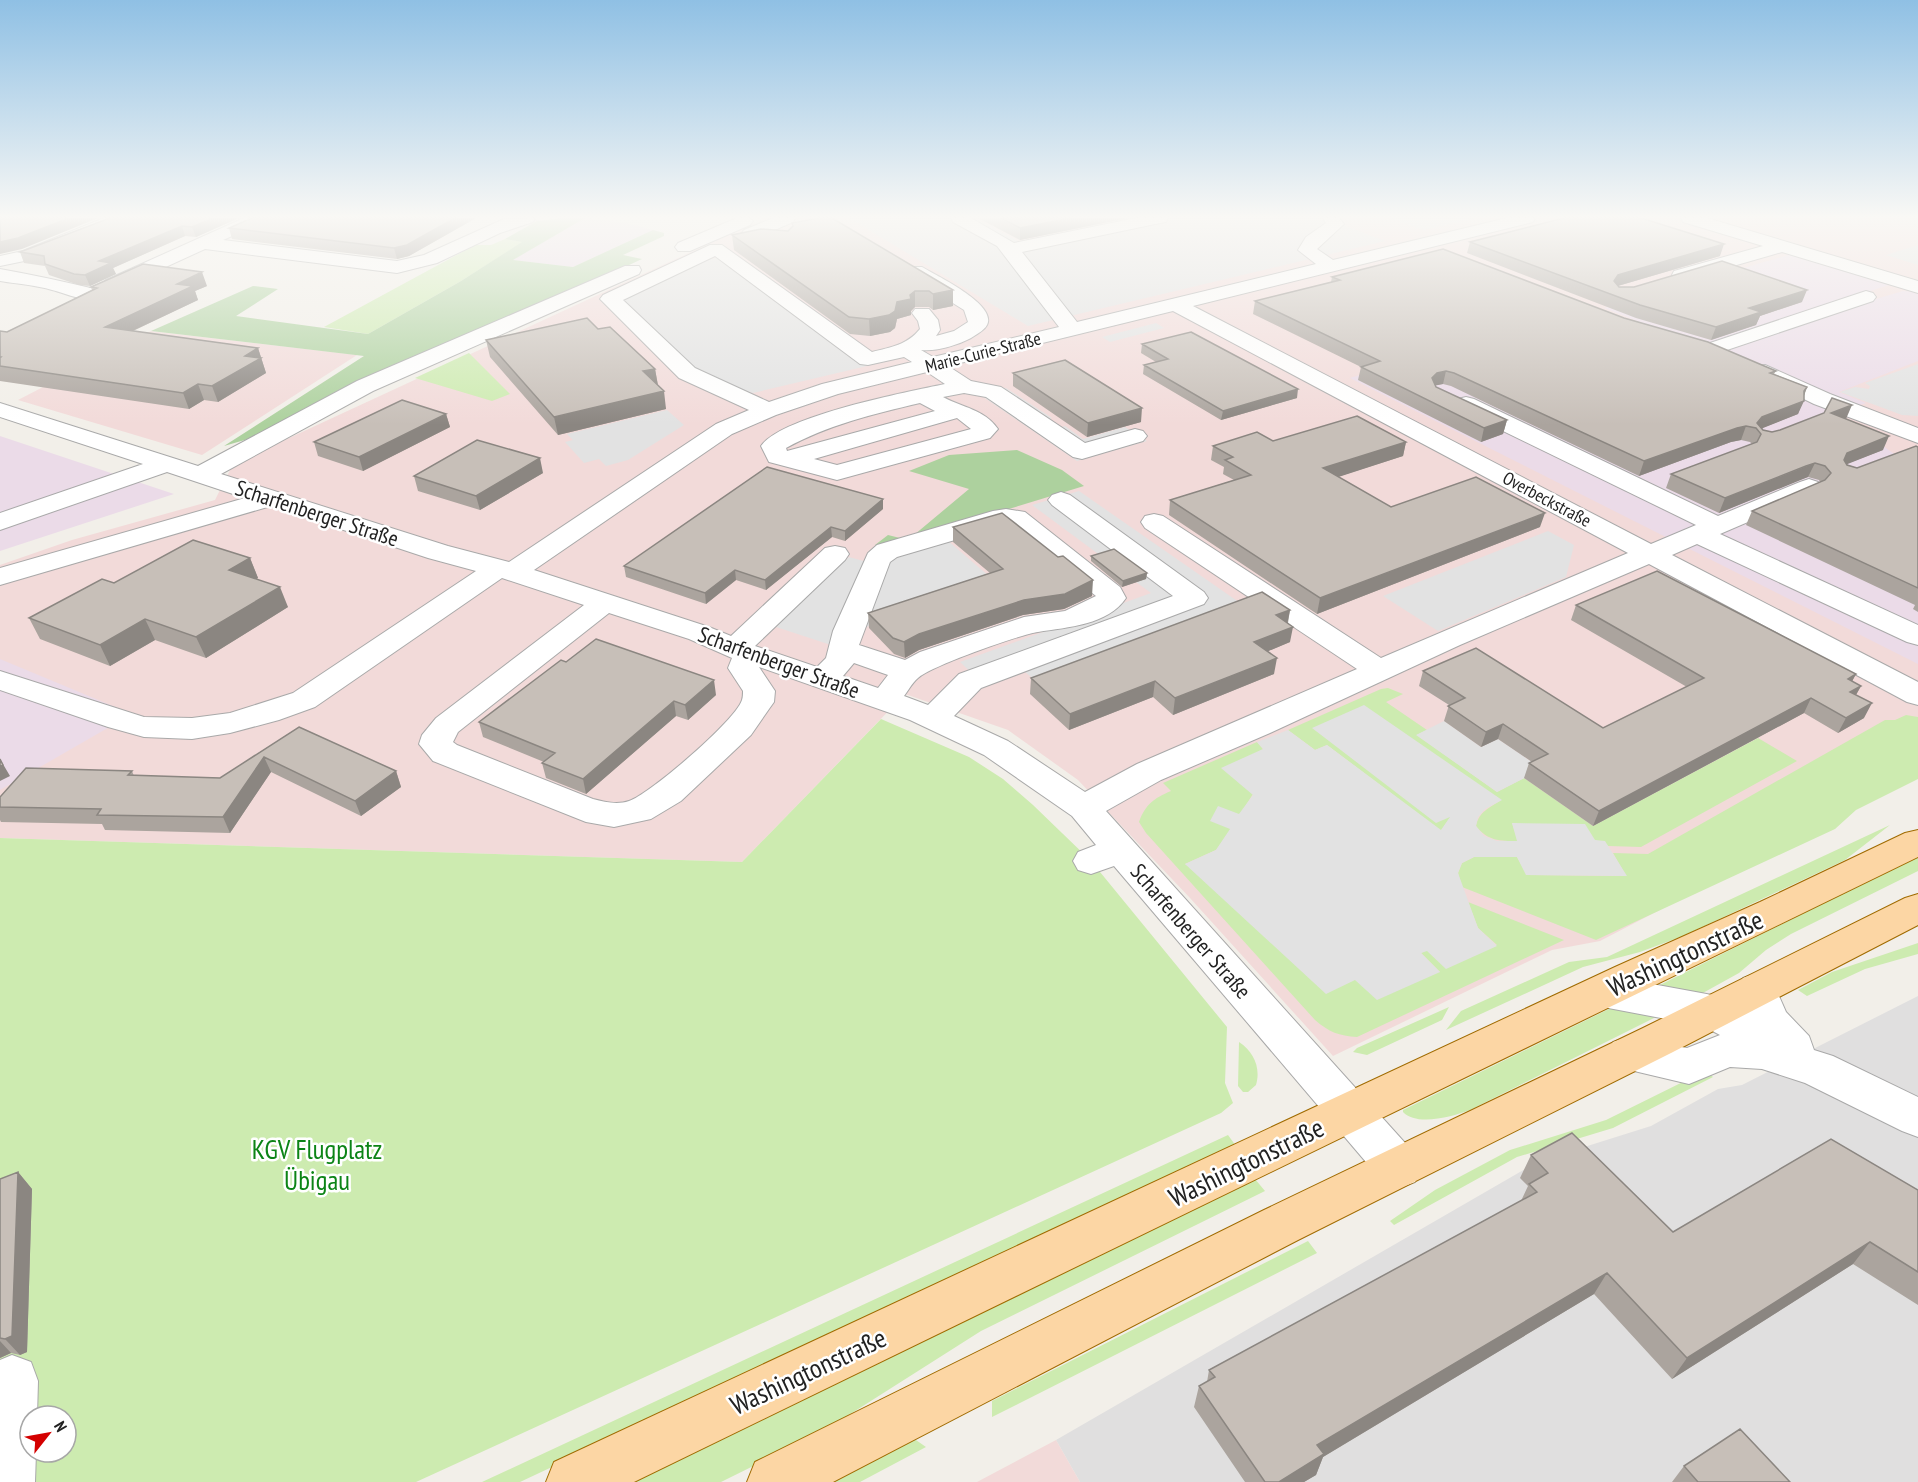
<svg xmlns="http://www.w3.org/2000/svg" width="1918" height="1482" font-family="'PT Sans Narrow',sans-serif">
<rect width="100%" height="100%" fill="#f2efe9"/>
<path fill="#e0dfdf" d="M1918,996V1482H1080L1056,1440L1527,1168L1562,1154L1651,1126L1718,1089L1742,1085Z"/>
<path fill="#f2dad9" d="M764,218H1918V776L1600,941L1552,950L1333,1056L1190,898L1078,780L1008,730L905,694L742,862L0,838V565L72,540L215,500L233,464Z
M151,331L357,355L202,455L18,400Z
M1056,1440L1080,1482H977Z"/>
<path fill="#ebdbe8" d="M585,218L626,223L653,230L573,267L512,260Z
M1796,253L1882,280L1889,285L1861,294L1876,299L1903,291L1918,292V361L1839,392L1866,403L1832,415L1853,425L1893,453L1918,462V664L1350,378L1476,340L1563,344L1637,321L1604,308Z
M0,436L174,494L0,551Z
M0,659L132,714L0,790Z"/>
<path fill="#cdebb0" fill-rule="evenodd" d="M505,239L523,242L461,281L368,334L324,327L475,245H491Z
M469,353L510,394L492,401L415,378Z
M1388,688L1403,694L1386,702L1427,730L1417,735L1497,792L1524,778L1593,826L1758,738L1797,761L1641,847L1608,846L1595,840L1512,823L1518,841C1499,841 1488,841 1476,826C1479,811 1490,808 1501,800L1451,816L1441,831L1327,745L1315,750L1288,730L1381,689Z
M1906,715L1918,717V779L1856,810L1835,829L1596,940L1462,887L1458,873L1462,863L1474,857H1517L1527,875L1626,876L1613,853L1648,854L1885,720H1895Z
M881,719L969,757L1003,779L1033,805L1091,861L1227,1027L1225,1083L1233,1103L1221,1113L416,1482H0V838L742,862ZM30,1416H66V1452H30Z
M1257,742L1263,749L1253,794L1231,829L1216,850L1185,864L1355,980L1440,972L1421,953L1427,950L1497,945L1478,928L1468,902L1564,940L1357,1037C1339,1036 1329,1032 1315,1020L1146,833L1139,822C1145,805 1154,798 1171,791L1163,783Z
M1890,825L1845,860L1683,936L1640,952L1583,967L1446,1030L1461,1011L1569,962L1607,957Z
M1918,856V871L1791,934L1766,950L1739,973L1692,999L1648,991Z
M1918,943V954L1865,969L1807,996L1798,990L1832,972Z
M1615,1006L1674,1008L1470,1110C1454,1116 1417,1127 1403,1112V1110Z
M1449,1007L1442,1020L1367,1055L1353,1052L1357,1048Z
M1239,1042C1254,1052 1261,1068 1256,1085L1248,1092H1243L1238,1086Z
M1705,1071L1713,1077L1613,1128L1517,1157L1394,1225L1390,1221L1435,1190L1510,1150L1606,1120Z
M1228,1135L1236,1146L520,1482H482Z
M1255,1179L1265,1191L981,1331L822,1432L721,1482H630Z
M1308,1241L1317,1253L992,1417V1401Z
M913,1438L926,1447L860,1482H827Z"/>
<path fill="#add19e" d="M565,218H585L513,260L573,267L653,230L664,233V236L623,255L642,259L259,436L224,446L364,356L151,331L253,286L278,289L236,316L368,334L461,281L522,242L505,239L537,221Z
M1017,450L1062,470L1084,486L884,547L875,545L888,535L908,540L969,489L909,471L949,455Z"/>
<path fill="#e2e2e2" d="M849,218H974L1022,243L1142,218H1325L1385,241L1028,326Z
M1391,218H1474L1424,230Z
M1918,245V265L1886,255Z
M721,257L861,360L894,353L901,358L753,393L719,385L696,370L616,299L690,263Z
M1156,323L1164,328L1110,342L1102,337Z
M1918,364V416L1902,415L1840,392L1855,387L1869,389L1870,386L1865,383Z
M1006,388L1052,418L1038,422L1050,430L1065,426L1083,439L1125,427L1147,441L1077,461L979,394Z
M667,410L684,425L628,460L606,466L599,459L584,463L565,442L573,440L567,434Z
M1079,491L1243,605L1036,681L1019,667L981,682L960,662L1151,593L1032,505Z
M1548,531L1574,545L1566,577L1438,631L1383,596Z
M947,540L997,583L866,627L858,619L890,557Z
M849,557L867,562L831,645L770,625Z
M1364,705L1502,800L1485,809L1478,817L1476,826L1484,836L1497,841H1517L1512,823L1585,824L1595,840L1605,841L1627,876L1526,875L1517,857H1474L1462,863L1458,873L1478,928L1497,946L1446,969L1427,951L1421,953L1440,972L1377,1000L1355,980L1326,994L1185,864L1216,850L1230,829L1210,821L1218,806L1239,814L1253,795L1221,768L1263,749L1257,742L1288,730L1315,750L1327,745L1441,830L1450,817L1436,823L1312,728Z
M1444,721L1481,747L1498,739L1542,769L1497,792L1416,735Z"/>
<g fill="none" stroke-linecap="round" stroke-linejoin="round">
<defs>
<path id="minor" d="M104,218H126L124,222L34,259L0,266V256L23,251Z
M244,218H266L264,222L223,240L397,261L424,255L504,219L535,218L533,222L500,233L437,263L397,273L205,249L120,288H106L104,284L106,280Z
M737,218H750L753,221L750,225L690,251H678L675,247L678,243Z
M773,218H795L793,222L756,238H744L741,234L744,230Z
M951,218H971L1014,243L1136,218H1168L1166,222L1160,223L1022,252L1077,322L1316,264L1298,250L1306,237L1326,223L1323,218H1339L1344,224L1317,249L1333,260L1507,218H1535L1533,222L1193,306L1651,544L1696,525L1458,409L1455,404L1458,399L1466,397L1474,399L1718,516L1800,482L1809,479L1818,482L1822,487L1818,492L1720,534L1918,625V645L1907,642L1697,544L1672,555L1918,682V705L1907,702L1649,564L1460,645L1270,733L1161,780L1106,811L1415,1154L1422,1168L1415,1182L1399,1188L1383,1182L1114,866L1091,874L1078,870L1073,861L1078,852L1096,845L1072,816L984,755L910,720L759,667L775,691L774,702L769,709L751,735L681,801L651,819L614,827L586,822L433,761L419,744L422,735L436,718L584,605L502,578L315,707L279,720L230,733L192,739L144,737L108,727L0,690V671L144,717L192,718L230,713L293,693L476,571L428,558L271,506L0,585V568L245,498L167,472L0,530V513L143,464L0,417V403L198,466L357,381L625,266H639L641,270L639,274L373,391L221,474L448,546L509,562L716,424L749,410L679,378L600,299L603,295L710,245H722L872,352C891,347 907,345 920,329L918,321L912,313L915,309H929L938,320L940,330L936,336L954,331L968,322L964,310L908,275L906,271L908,267H922C937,276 992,302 988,322C987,329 977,334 971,338C958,345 936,352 921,350L933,357L1059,327L997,246L953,222ZM715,256L860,364L868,365L904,357L912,362L822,384L769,402L695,368L623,300ZM1173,311L1628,553L1381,658L1163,516L1154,514L1145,516L1141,522L1145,528L1357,669L1137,764L1085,792L1008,741L954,716L981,688L1204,604L1208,598L1204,592L1070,495L1061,492L1052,495L1048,500L1052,505L1173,596L959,674L928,705L904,696C908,691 912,683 918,678C931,666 1019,635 1038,632C1068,627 1108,625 1126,598L1120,587L1025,512L1006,509L993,511L877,545L868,553L833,631L826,658L817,667L755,646L845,560L849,554L845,548L835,546L825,548L731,636L709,627L534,570L732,434L776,415L838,394L927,372L945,384C907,392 782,416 761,446L769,462L837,480L990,438L998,429C984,409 963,408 943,397L964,393L986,397L1073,457L1082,459L1143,441L1147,436L1143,431L1135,429L1085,443L1001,387L971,381L948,366ZM920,403L935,411L787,451L786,448C828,425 873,414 920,403ZM957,418L971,429L837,465L814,459ZM1006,525L1096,596L1065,611L1024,617L920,652L905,660L859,645L890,562L897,557ZM609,613L689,639L732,658L728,668L743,691C743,694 743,697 742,700C736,720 650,794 629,801C617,805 605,802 593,799L457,745L453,742L458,732ZM854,663L888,675L878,688L843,676Z
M1681,218H1707L1918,281V293L1782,252L1688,279H1674L1672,275L1674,271L1763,246L1683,222Z
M0,269C34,275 66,282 99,290L102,294L99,298C82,302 68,294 52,290C36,285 17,284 0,281Z
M1866,291L1873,293L1876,297L1873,301L1718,353L1711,355L1704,353L1701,349L1704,345Z
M1765,365L1830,394L1918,428V443L1814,404L1757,376L1754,371L1757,366Z
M1757,973L1771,978L1786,1012L1809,1036L1814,1050L1833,1056L1918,1097V1137L1902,1131L1805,1083L1762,1069L1730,1067L1689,1084L1613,1066L1607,1054L1613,1042L1628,1037L1687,1048L1720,1035L1703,1026L1603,1007L1589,1002L1583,991L1589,980L1603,975L1712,995L1743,1008L1737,989L1743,978Z
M12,1355L31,1362L38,1381L37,1416H30V1452H36L35,1482H0V1360Z"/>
<path id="major" d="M1918,830V857L634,1482H546L554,1462L1615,967L1760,902L1905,833Z
M1918,894V925L1673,1052L1298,1240L833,1482H747L755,1462L1264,1210L1643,1028L1905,898Z"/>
</defs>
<use href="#minor" stroke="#a9a9a9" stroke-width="2"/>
<use href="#major" stroke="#a06b00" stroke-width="2"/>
<use href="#minor" fill="#fff" fill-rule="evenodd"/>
<use href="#major" fill="#fcd6a4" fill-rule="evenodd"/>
</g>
<path fill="#aba49e" d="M110,218H239L196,237L185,236L113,268L116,274L90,286L79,285L49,275L45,266L24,263L20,252Z
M252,218H476L409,256L397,259L232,239L229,228Z
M819,218L953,306L933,310L929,307H915L911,311V315L897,319L895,328L890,332L870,336L850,334L734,250L732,235L788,231Z
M978,218H1128L1020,240Z
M1470,242L1720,256L1618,286L1619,287L1802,302L1760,316L1756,325L1711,340L1636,318L1467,253Z
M1332,277L1624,318L1776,371L1774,374L1807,387L1798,414L1762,428L1763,430L1772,432L1846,419L1883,450L1846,464L1857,468L1918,447V612L1913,609L1915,605L1746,525L1752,511L1820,482L1819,480L1808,477L1799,480L1719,513L1666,488L1671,474L1752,444L1750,442L1741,440L1731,442L1639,476L1451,386L1443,384L1436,385V387L1507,420L1503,434L1481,442L1358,380L1361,367L1253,314L1255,301L1331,282Z
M207,286L195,291L198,300L133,331L258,348L266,373L218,402L204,400L189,409L0,381V331L7,332L92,290L91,287Z
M598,329L655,369L658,385L666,409L558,435L490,357L486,340Z
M1142,344L1297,398L1221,420L1143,374L1144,365L1156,362L1141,353Z
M1013,373L1141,422L1087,437L1013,386Z
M446,414L450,427L363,471L318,456L314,442Z
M1273,441L1406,442L1403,456L1337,477L1391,507L1540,527L1317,614L1169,515L1170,500L1234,480L1223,474L1224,467L1211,460L1213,446Z
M543,473L480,510L418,491L414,476Z
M883,509L845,541L832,537L766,590L736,580L706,604L626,577L624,566Z
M953,527L1092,596L1064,609L1023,615L919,650L905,658L894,654L869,628L868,613L990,573L953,542Z
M1091,556L1147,573L1146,579L1122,587L1091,561Z
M250,558L258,578L256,579L288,607L206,658L155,640L110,666L40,639L29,618L114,583Z
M1576,605L1856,674L1852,681L1861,686L1856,695L1864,718L1838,733L1804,713L1593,826L1524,778L1529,763L1532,762L1498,739L1481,747L1444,721L1449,705L1419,686L1423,671L1603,728L1687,687L1571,620Z
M1290,610L1288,623L1290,642L1268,651L1274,674L1173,715L1153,697L1069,730L1030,694L1031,678Z
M716,695L688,720L676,716L586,794L546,778L542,763L544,762L483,737L479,722Z
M299,727L396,771L401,787L361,816L271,772L230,833L105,830L102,824L1,822L0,820V797L132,771L134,776L220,778Z
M1531,1155L1673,1232L1918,1190V1305L1853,1264L1672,1379L1594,1294L1323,1457L1316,1475L1304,1482H1245L1194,1407L1199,1386L1207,1382L1209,1370L1521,1201L1528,1186L1520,1178Z
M18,1172L32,1189L27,1352L20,1355L11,1353L0,1358V1179Z
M1684,1466L1790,1482H1672Z"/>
<path fill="#8b8681" d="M69,218H98L22,249L0,254V242Z
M213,218H239L196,237L192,227Z
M455,218H476L409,256L397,259L394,248Z
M1070,218H1128L1020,240V228Z
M182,226L185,236L113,268L116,274L90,286L85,275L99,261Z
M1724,244L1720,256L1614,287V281L1618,275Z
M202,272L207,286L195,291L198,300L111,341L105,327L177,284Z
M953,290V306L933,310V294Z
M1807,290L1802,302L1760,316L1756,325L1711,340L1716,327L1749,308Z
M915,291V307L911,311V315L897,319L895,328L890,332L870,336L869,319L897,302L910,295Z
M258,348L266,373L218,402L212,386L245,356Z
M655,369L658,386L643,371Z
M1446,371L1443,384L1433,386L1432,378L1437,373Z
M198,384L204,400L189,409L183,393Z
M1807,387L1802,401H1804L1798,414L1758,430L1757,423L1762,417L1804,391Z
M1298,389L1297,398L1221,420L1223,411Z
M664,391L666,409L558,435L554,417Z
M1852,405L1846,419L1831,413Z
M1142,408L1141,422L1087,437L1088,423Z
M446,414L450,427L363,471L359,457Z
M1507,420L1503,434L1481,442L1484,428Z
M1746,426L1741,440L1731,442L1639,476L1644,461L1737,428Z
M1889,436L1883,450L1840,467L1847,453Z
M1406,442L1403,456L1320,483L1323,468Z
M540,458L543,473L480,510L476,496Z
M1815,463L1808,477L1719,513L1725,498Z
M883,499V509L845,541V531Z
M1545,513L1540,527L1317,614L1320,598Z
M831,527L832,537L766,590L765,580Z
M250,558L258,578L237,590L229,570Z
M735,570L736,580L706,604L705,593Z
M1147,573L1146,579L1122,587L1123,581Z
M1093,580L1092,596L1064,609L1023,615L919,650L905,658L904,642L919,634L1024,600Z
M280,587L288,607L206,658L196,637Z
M1290,610L1287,625L1276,615Z
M145,619L155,640L110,666L100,645Z
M1293,627L1290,642L1252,658L1254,642Z
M1277,658L1274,674L1173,715L1175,698Z
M1856,674L1848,689V679Z
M714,680L716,695L688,720L685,705Z
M1155,681L1153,697L1069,730L1070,714Z
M1861,686L1853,700L1850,692Z
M1811,698L1804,713L1593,826L1599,811Z
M674,701L676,716L586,794L583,779Z
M1872,703L1864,718L1838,733L1846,718Z
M1503,724L1498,739L1481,747L1486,732Z
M264,757L271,772L230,833L223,817Z
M0,759L10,776L0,781Z
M396,771L401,787L361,816L355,801Z
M18,1172L32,1189L27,1352L20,1355L5,1339Z
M1870,1242L1853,1264L1672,1379L1687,1358Z
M1607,1273L1594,1294L1323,1457L1316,1475L1304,1482H1279L1317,1445Z
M0,1341L11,1353L0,1358Z"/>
<path fill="#c7bfb8" stroke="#8b8681" stroke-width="1.5" d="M0,218H69L18,238L0,242Z
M110,218H213L192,227L182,226L99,261L111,263L85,275L74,274L45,264L44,256L20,252Z
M252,218H455L407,245L394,248L229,228Z
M819,218H832L953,290L933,294L929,291H915L910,295L911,299L897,302L895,311L889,315L869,319L849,317L732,235L761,229L788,231L793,226L792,223Z
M1001,218H1070L1020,228Z
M1564,218H1641L1724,244L1618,275L1614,281L1619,287H1634L1722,261L1807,290L1749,308L1761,312L1716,327L1640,305L1470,242Z
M1443,249L1624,318L1708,342L1776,371L1770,373L1807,387L1804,391V401L1762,417L1757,423L1763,430L1772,432L1780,430L1824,413L1832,398L1852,405L1831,413L1889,436L1847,453L1844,460L1847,465L1857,468L1916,446L1918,447V588L1752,511L1825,480L1831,473L1825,466L1815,463L1806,466L1725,498L1671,474L1757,442L1761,434L1756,428L1746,426L1737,428L1644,461L1454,373L1446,371L1437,373L1432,378L1436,387L1507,420L1484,428L1361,367L1380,361L1255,301L1340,280L1332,277Z
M143,264L202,272L177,284L193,286L105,327L258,348L245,356L261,358L212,386L198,384L183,393L0,366V358L1,357H0V331L7,332L97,288L91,287Z
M587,318L598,329L610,327L655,369L643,371L664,391L554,417L486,340Z
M1191,332L1298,389L1223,411L1144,365L1168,359L1142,344Z
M1065,360L1142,408L1088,423L1013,373Z
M402,400L446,414L359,457L314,442Z
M1357,416L1406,442L1323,468L1391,507L1476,477L1545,513L1320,598L1170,500L1251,475L1225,460L1233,457L1213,446L1257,432L1273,441Z
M477,440L540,458L476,496L414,476Z
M767,467L883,499L845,531L831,527L765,580L735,570L705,593L624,566Z
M1002,513L1058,557L1063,556L1093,580L1065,594L1024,600L919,634L904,642L893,638L868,613L1003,569L953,527Z
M193,540L250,558L229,570L280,587L196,637L145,619L100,645L29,618L102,579L114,583Z
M1114,549L1147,573L1123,581L1091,556Z
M1657,571L1856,674L1848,679L1861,686L1850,692L1872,703L1846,718L1811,698L1599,811L1529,763L1548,754L1503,724L1486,732L1448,706L1465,698L1423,671L1476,648L1603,728L1704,678L1576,605Z
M1262,592L1290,610L1276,615L1293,627L1254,642L1277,658L1175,698L1155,681L1070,714L1031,678Z
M596,639L714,680L685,705L674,701L583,779L542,763L555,753L479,722L561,660L566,662Z
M299,727L396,771L355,801L264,757L223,817L97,815L101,809L0,807V797L26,768L132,771L128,775L220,778Z
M0,759L3,765L0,766Z
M1572,1133L1673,1232L1831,1139L1918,1190V1272L1870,1242L1687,1358L1607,1273L1317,1445L1324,1454L1279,1482H1265L1199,1386L1215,1377L1209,1370L1537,1192L1529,1184L1548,1173L1531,1155Z
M18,1172L12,1336L5,1339L0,1338V1179Z
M1740,1429L1790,1482H1698L1684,1466Z"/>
<linearGradient id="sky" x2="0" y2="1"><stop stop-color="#8fc0e4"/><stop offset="0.51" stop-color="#f9f8f5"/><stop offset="1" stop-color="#f9f8f5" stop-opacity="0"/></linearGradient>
<rect width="1918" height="425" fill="url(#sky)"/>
<g text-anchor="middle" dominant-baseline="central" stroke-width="5" stroke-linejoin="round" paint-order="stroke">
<g font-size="18" fill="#222" stroke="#fff">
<text transform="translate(983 352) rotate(-14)">Marie-Curie-Straße</text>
<text transform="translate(1547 499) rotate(28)">Overbeckstraße</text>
</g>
<g font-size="22" fill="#222" stroke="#fff">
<text transform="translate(317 513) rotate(18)">Scharfenberger Straße</text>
<text transform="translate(779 662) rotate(20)">Scharfenberger Straße</text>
<text transform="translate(1191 931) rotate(49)">Scharfenberger Straße</text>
</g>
<g font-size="27" fill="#222" stroke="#fff">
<text transform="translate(1685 953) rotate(-25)">Washingtonstraße</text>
<text transform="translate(1246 1162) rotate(-26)">Washingtonstraße</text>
<text transform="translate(808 1371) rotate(-25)">Washingtonstraße</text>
</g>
<g font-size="27" fill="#0c8416" stroke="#fff">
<text x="317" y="1149">KGV Flugplatz<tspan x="317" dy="31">Übigau</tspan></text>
</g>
</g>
<g transform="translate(48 1434) rotate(59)"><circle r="28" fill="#ffffff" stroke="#a7a7a7" stroke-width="1.5"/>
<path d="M0-4.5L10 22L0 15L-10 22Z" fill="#d40000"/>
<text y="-9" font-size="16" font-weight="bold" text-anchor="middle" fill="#222222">N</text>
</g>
</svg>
